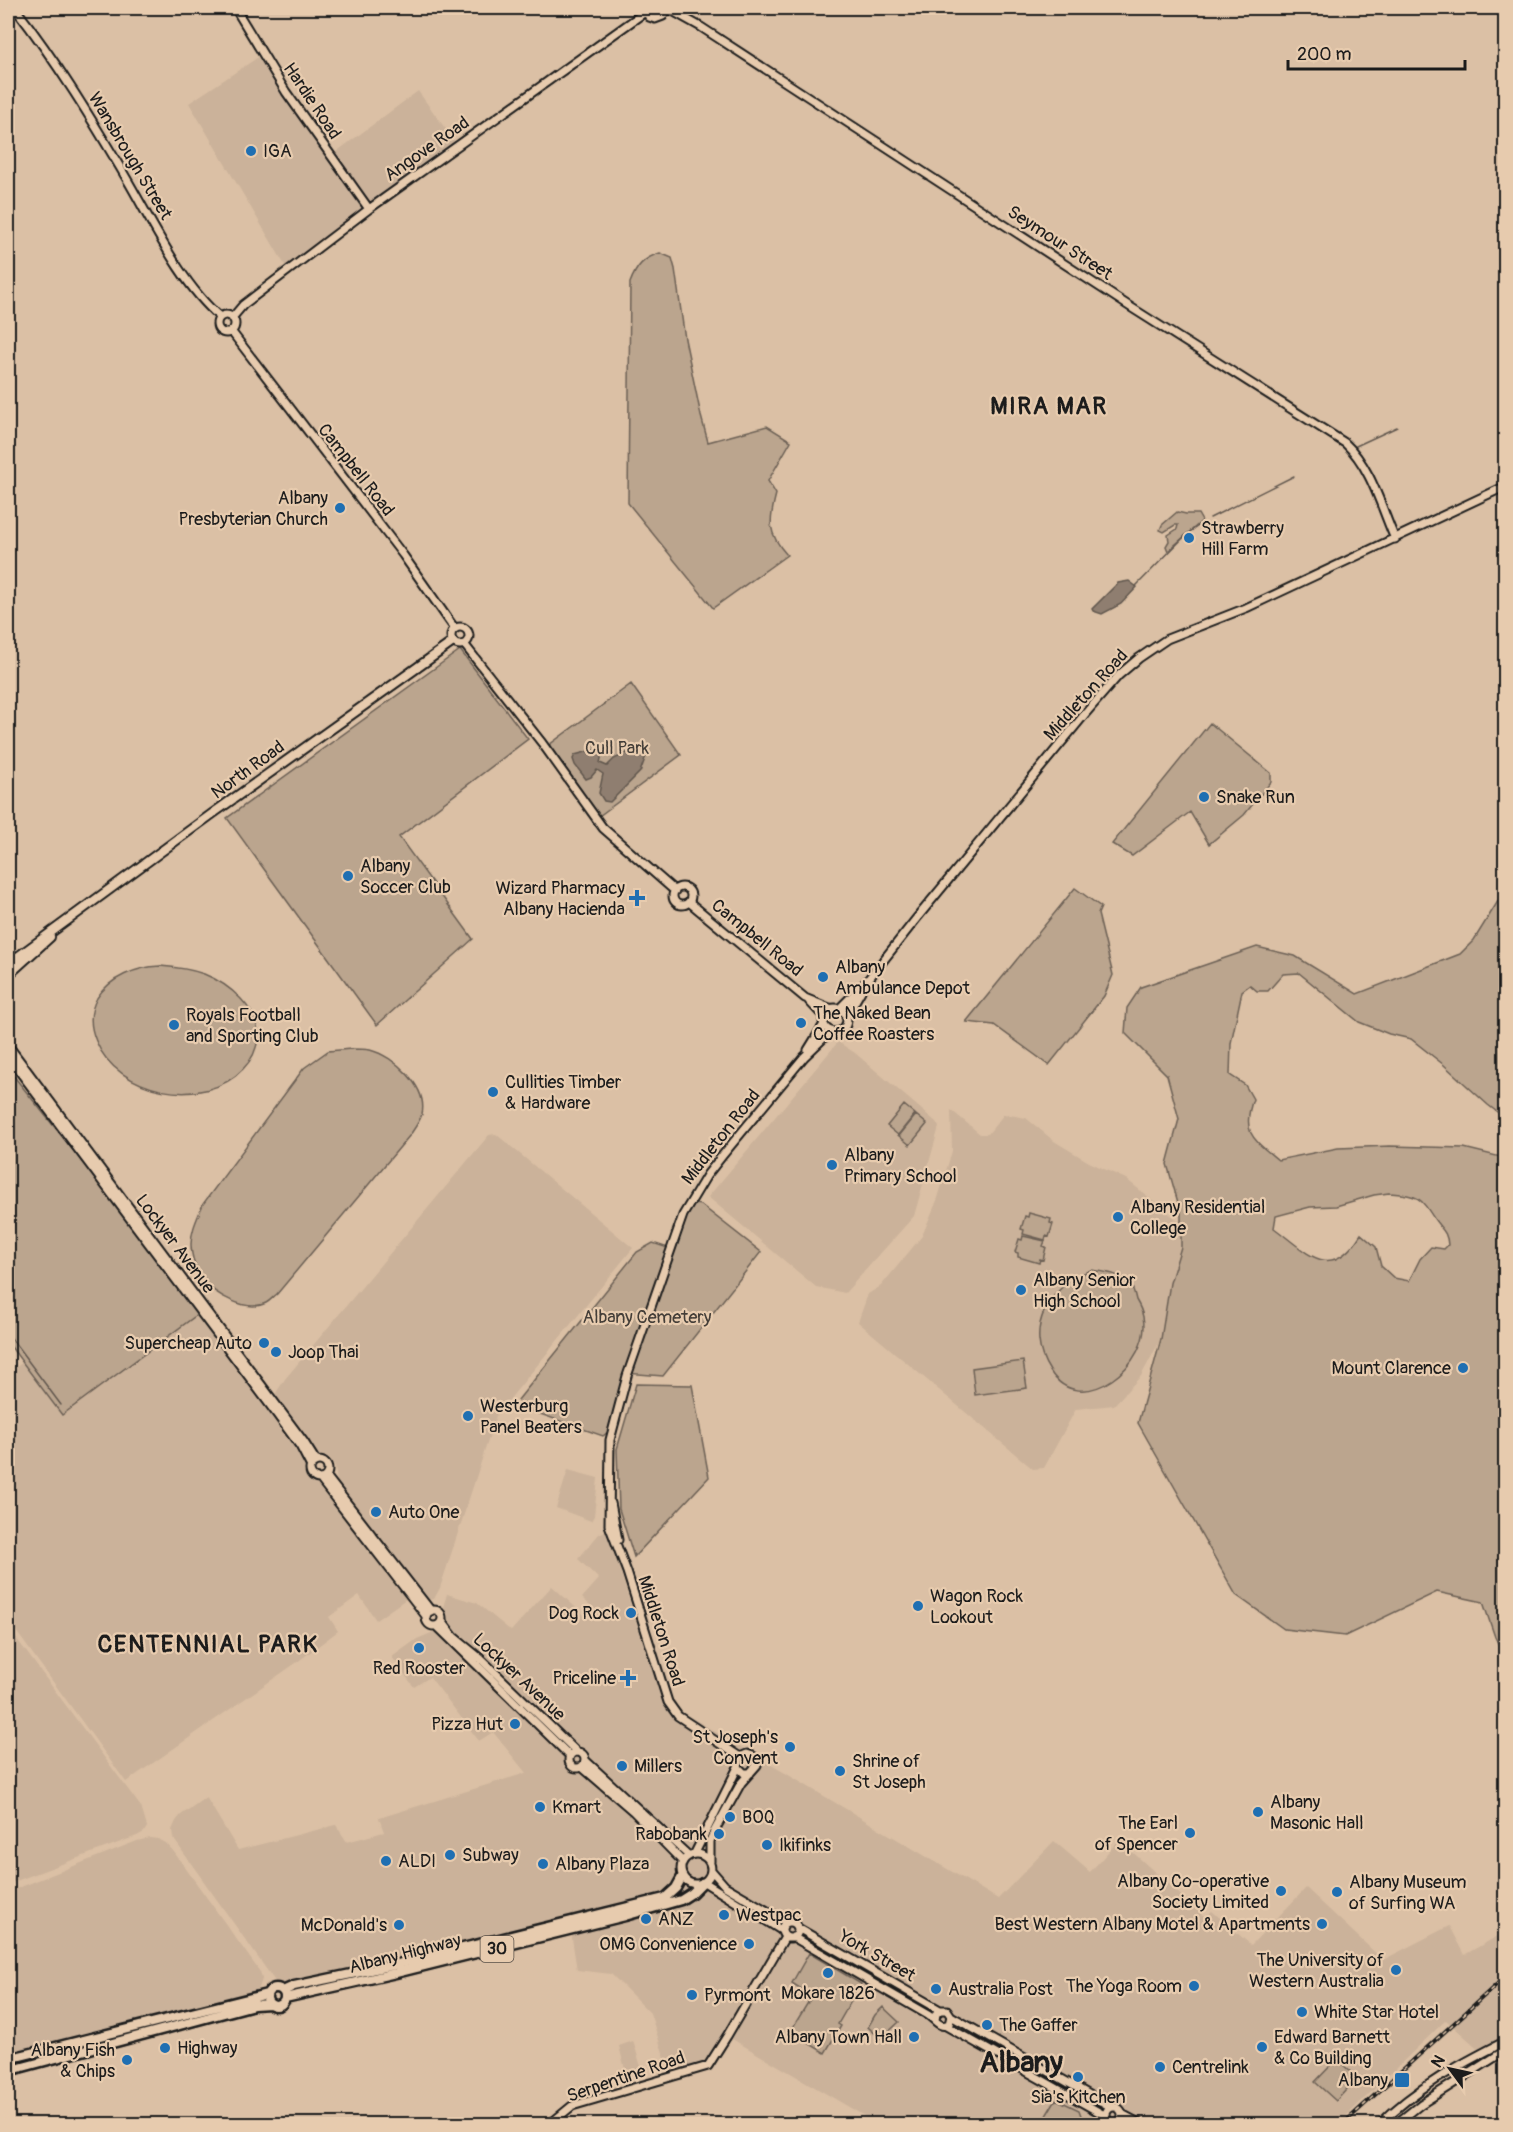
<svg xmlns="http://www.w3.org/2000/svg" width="1513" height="2132" font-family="Pangolin,sans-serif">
<rect width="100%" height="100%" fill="#dbc0a5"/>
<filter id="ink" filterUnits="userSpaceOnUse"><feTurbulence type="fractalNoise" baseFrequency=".0167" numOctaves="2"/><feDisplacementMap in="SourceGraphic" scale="12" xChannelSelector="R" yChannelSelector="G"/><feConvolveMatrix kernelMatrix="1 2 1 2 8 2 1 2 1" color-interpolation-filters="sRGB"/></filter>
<g filter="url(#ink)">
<path fill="#cbb29a" d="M266,52L328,158L418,91L458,146L289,272L189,103Z
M838,1042L855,1053L936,1122L939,1127L914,1216L845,1293L816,1287L708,1197Z
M951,1110L980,1134H988L1004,1114L1026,1118L1054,1141L1089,1162L1126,1179L1181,1223V1247L1170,1283L1161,1339L1141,1376L1114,1405L1076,1409L1044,1468L1033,1469L858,1322L868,1294L881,1286L922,1236L938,1198L952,1151Z
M496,1134L633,1248L496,1416L440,1588L434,1599L428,1600L373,1532L337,1482L335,1467L328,1457L317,1454L277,1402L274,1396L285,1379L489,1135Z
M198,1314L305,1460L307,1473L312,1480L319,1482L406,1599L376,1620L359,1595L329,1617L338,1631L296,1663L126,1782L8,1620V1373L23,1362Z
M568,1470L598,1478L594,1516L591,1521L556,1508Z
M605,1531L609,1533L634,1616L665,1702L998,1899L1054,1841L1090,1872L1119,1840L1205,1917L1212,1911L1251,1945L1306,1888L1383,1960L1449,1926L1464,1955L1505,1932V2042L1483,2053L1446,2020L1338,2124H878L727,2036L708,2066L671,2077L650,2013L611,1974L577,1970L570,1926L525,1937L279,1987L173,1838L172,1830L176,1821L181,1815L206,1797L238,1850L336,1825L347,1842L384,1832L379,1818L526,1773L493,1732L479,1741L430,1677L414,1687L392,1657L417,1639L443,1628L447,1623L444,1604L447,1594L477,1603L511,1631L552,1586L584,1615L591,1606L582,1598L599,1579L578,1559L599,1534Z
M8,1627L141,1807L147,1827L144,1832L137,1836L8,1884Z
M150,1838L158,1839L166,1843L174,1852L260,1972L262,1979L259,1988L251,1994L8,2053V1892L137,1841Z
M633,2041L643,2073L627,2077L619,2046Z"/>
<path fill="#bba58e" stroke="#6c6055" stroke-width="1.5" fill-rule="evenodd" d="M660,253L672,258L675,269L685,339L701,416L708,442L767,426L791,441L768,481L776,494C769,521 767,533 787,555L713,608L628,503L630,283C636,267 643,258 660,253Z
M1177,512L1186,514H1198L1202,521L1168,551L1166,546L1169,541L1168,535L1177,529L1178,525H1175L1164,532L1160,530L1162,525Z
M460,650L528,739L399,837L473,939L377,1025L227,818Z
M631,684L681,755L599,816L549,745Z
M1210,723L1271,773V782L1244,815L1209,844L1190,812L1132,856L1112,844Z
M1075,888L1101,907L1098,914L1113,975L1104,996L1049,1065L994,1025L966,1022Z
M1505,890V1118L1488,1105L1444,1065L1411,1039L1389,1034L1359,1022L1299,973L1283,974L1268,991H1257L1250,985L1242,991L1231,1043L1230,1075L1245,1085L1253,1099C1241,1133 1253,1139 1278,1160L1338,1148L1390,1146L1464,1148L1505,1158V1658L1495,1637L1483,1602L1437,1592L1345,1636L1284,1629L1236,1595L1138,1423L1161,1339L1170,1283L1181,1247V1213L1167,1164L1179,1119L1167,1075L1125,1033L1127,1008L1141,987L1257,947L1295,956L1357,994L1460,954L1474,940ZM1389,1193C1419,1196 1419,1195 1435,1220C1442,1230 1447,1231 1448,1245L1444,1249L1431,1247L1420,1259L1409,1281L1394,1278L1381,1266L1376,1247L1361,1234C1330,1284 1307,1252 1274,1228L1276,1216L1310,1207L1336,1206L1374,1195Z
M160,966C175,967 190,969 204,974C229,984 259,1009 258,1037C257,1049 251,1061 243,1069C204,1111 117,1094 96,1041C90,1027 89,1012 97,998C110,977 137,967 160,966Z
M351,1049C357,1049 364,1049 370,1050C394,1056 428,1087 422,1114C420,1121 414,1129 410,1135L277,1294C273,1297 270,1301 266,1303C247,1313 215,1295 203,1280C196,1270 191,1256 191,1244C191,1230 198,1217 203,1204L304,1068L328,1051Z
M8,1069L202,1311L62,1415L8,1343Z
M904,1105L915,1114L898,1135L887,1126Z
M916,1115L927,1124L910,1145L899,1136Z
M694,1204L701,1205L761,1252L663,1376L626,1373L609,1431L603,1436L520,1407L518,1400L637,1252L653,1243L674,1250L686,1216Z
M1029,1213L1051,1219L1050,1223L1053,1224L1049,1237L1046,1236L1045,1240L1023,1234L1024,1230L1021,1229L1025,1216L1028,1217Z
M1023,1236L1045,1241L1043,1246L1046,1247L1043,1260L1040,1259L1039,1263L1018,1257V1253L1015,1252L1019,1239L1022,1240Z
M1091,1270C1104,1272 1119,1273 1129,1283C1133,1287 1135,1295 1136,1300C1139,1305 1142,1311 1143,1317C1153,1363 1081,1421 1050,1371C1023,1330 1048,1286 1091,1270Z
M1023,1361L1027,1388L975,1395L972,1368Z
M636,1384L692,1385L709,1477L634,1557L619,1509L617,1449Z
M809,1953L861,1984L838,2024L841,2026L825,2053L790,2032L812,1996L792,1983Z
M883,2007L899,2022L881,2039L868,2027L875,2015Z
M1337,2059L1357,2078L1336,2101L1315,2082Z
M1056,2099L1079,2110L1084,2124H1041Z"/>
<path fill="#8f7e6f" stroke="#61574e" stroke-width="1.5" d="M1129,581L1137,587L1121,604L1102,614L1093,611L1092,609L1118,583Z
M635,749L642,752L646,756L640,772L610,802L604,801L599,793L603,774L597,770L591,777L586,779L575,765L573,759L575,755L593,750L602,754L600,763L607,766L614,759Z"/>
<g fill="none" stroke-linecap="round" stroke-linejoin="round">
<path stroke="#61574e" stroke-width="1.5" d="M1356,446L1397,427
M1210,518L1294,476
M1136,586L1187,534L1201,524
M8,1334L61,1405"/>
<defs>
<path id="secondary" d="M15,8C57,62 93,121 128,181C153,224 182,285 220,317
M235,8L286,92L369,209
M667,8L701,27L1132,308L1345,443C1371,467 1381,507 1395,539
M645,9L649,17L655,19L663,16L667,8
M217 324a9 9 0 1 1 18 0a9 9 0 1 1-18 0Z
M232,318L243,305L369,209L645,12
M231,331L403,555L455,629
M451 636a9 9 0 1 1 18 0a9 9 0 1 1-18 0Z
M464,644L542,743L603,828L675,891
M673 896a9 9 0 1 1 18 0a9 9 0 1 1-18 0Z
M689,902L805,998L832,1009
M809,1001L824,1017
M823 1020a12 12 0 1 1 24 0a12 12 0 1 1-24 0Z
M839,1009L867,981L916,919L1085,714L1119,675L1139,658L1167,639L1246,608L1506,486
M846,1017L861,991
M8,1045L304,1442L316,1461
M808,1050L824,1024
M8,1056L264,1397L300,1446L311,1467
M310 1470a9 9 0 1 1 18 0a9 9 0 1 1-18 0Z
M326,1476L431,1611
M320,1479L426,1616
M611,1503L618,1540
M426 1618a8 8 0 1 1 16 0a8 8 0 1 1-16 0Z
M442,1621L454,1637L481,1659L577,1752
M437,1626L570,1756
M569 1760a8 8 0 1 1 16 0a8 8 0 1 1-16 0Z
M740,1757L678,1716L668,1702L627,1572L609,1525L610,1440L627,1376L683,1215L707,1175L722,1156L804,1057L831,1031
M585,1760L688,1855
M582,1767L633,1811L682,1861
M695,1853L738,1767
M681 1869a15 15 0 1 1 30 0a15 15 0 1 1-30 0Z
M710,1862V1841L715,1830L741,1783L757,1765L753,1756L747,1754L740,1757L738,1767L744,1773H750
M711,1870L725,1886L786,1922
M704,1882L781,1930
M782 1930a8 8 0 1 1 16 0a8 8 0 1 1-16 0Z
M798,1928L940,2010
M793,1937L928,2015C936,2020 939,2029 949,2024L951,2016L947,2010H940L936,2014L935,2020
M951,2016L1111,2107
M946,2026L1106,2116
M1106 2115a8 8 0 1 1 16 0a8 8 0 1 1-16 0Z
M1122,2114L1141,2124
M550,2124L572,2106L708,2066L727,2036L785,1937
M1380,2124C1414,2089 1462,2063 1506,2041
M1396,2124L1421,2104L1506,2050"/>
<path id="primary" d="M8,964L212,814L453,642
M8,975L50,937"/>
<path id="highway" d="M267 1997a9 9 0 1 1 18 0a9 9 0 1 1-18 0Z
M283,1991L294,1986L394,1965L665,1898L676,1888L682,1877
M285,1998L396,1973L625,1916L681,1900L692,1893L702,1883
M8,2059L267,1994
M8,2071L254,2005L270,2004"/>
</defs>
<use href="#secondary" stroke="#1c1c1c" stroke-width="11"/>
<use href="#primary" stroke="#1c1c1c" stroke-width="12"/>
<use href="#highway" stroke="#1c1c1c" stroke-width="13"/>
<use href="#secondary" stroke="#e7cbae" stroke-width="7"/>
<use href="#primary" stroke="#e7cbae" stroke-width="8"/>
<use href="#highway" stroke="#e7cbae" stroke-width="8"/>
<defs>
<path id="rail" d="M1343,2124L1506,1976"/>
</defs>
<use href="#rail" stroke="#1c1c1c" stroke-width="4"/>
<use href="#rail" stroke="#e7cbae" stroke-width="1.5" stroke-dasharray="4.5" stroke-linecap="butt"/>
</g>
</g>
<g fill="#1f6fb2" stroke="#e7cbae" stroke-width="2">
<circle cx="251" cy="151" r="6"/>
<circle cx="340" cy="508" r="6"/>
<circle cx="1189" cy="538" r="6"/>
<circle cx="1204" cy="797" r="6"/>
<circle cx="348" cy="876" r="6"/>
<path d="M634 889h6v6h6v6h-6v6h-6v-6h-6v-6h6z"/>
<circle cx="823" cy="977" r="6"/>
<circle cx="801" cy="1023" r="6"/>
<circle cx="174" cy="1025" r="6"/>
<circle cx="493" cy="1092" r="6"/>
<circle cx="832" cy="1165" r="6"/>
<circle cx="1118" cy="1217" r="6"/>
<circle cx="1021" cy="1290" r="6"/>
<circle cx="264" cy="1343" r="6"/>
<circle cx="276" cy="1352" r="6"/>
<circle cx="1463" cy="1368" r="6"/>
<circle cx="468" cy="1416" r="6"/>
<circle cx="376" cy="1512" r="6"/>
<circle cx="918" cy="1606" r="6"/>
<circle cx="631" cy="1613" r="6"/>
<circle cx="419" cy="1648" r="6"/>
<path d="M625 1669h6v6h6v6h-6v6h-6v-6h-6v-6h6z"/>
<circle cx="515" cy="1724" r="6"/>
<circle cx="790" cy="1747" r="6"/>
<circle cx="622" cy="1766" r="6"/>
<circle cx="840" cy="1771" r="6"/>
<circle cx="540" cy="1807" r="6"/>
<circle cx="1258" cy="1812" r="6"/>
<circle cx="730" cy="1817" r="6"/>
<circle cx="1190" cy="1833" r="6"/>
<circle cx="719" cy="1834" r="6"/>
<circle cx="767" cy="1845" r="6"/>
<circle cx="450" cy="1855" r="6"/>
<circle cx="386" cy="1861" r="6"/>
<circle cx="543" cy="1864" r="6"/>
<circle cx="1281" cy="1891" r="6"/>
<circle cx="1337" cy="1892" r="6"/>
<circle cx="724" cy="1915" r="6"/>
<circle cx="646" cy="1919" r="6"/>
<circle cx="1322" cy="1924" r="6"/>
<circle cx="399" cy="1925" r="6"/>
<circle cx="749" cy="1944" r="6"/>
<circle cx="1396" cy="1970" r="6"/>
<circle cx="828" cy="1973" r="6"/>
<circle cx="1194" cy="1986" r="6"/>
<circle cx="936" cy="1989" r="6"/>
<circle cx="692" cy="1995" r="6"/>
<circle cx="1302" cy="2012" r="6"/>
<circle cx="987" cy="2025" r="6"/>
<circle cx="914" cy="2037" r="6"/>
<circle cx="1262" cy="2047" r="6"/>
<circle cx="165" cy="2048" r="6"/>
<circle cx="127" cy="2060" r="6"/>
<circle cx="1160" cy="2067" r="6"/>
<circle cx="1078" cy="2077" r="6"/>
<rect x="1394" y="2072" width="16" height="16" rx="3"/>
</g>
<g text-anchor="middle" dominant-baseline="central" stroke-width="4.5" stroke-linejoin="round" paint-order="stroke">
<rect fill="#e7cbae" stroke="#595048" stroke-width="1.5" x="480.5" y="1936" width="33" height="26" rx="4.5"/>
<g font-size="16" font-weight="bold" fill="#1c1c1c">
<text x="497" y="1949">30</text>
</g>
<g font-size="18" fill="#1c1c1c" stroke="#e7cbae">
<text transform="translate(312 101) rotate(56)">Hardie Road</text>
<text transform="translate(427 149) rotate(-35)">Angove Road</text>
<text transform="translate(130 156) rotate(59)">Wansbrough Street</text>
<text transform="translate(1060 243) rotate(33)">Seymour Street</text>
<text transform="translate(356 470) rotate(52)">Campbell Road</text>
<text transform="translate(1086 695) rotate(-48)">Middleton Road</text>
<text transform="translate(248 770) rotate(-36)">North Road</text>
<text transform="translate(757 938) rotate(39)">Campbell Road</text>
<text transform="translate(721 1137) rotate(-52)">Middleton Road</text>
<text transform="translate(175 1244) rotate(53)">Lockyer Avenue</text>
<text transform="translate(661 1631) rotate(72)">Middleton Road</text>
<text transform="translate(519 1677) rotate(43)">Lockyer Avenue</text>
<text transform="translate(405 1954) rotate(-14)">Albany Highway</text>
<text transform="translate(877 1956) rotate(30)">York Street</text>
<text transform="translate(626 2077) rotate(-19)">Serpentine Road</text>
</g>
<g font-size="18" fill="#1c1c1c" stroke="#e7cbae" text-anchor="start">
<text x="263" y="151">IGA</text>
<text x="328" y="498" text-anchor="end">Albany<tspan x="328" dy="21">Presbyterian Church</tspan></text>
<text x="1201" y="528">Strawberry<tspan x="1201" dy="21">Hill Farm</tspan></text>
<text x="1216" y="797">Snake Run</text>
<text x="360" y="866">Albany<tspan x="360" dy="21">Soccer Club</tspan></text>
<text x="625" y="888" text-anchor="end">Wizard Pharmacy<tspan x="625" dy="21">Albany Hacienda</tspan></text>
<text x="835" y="967">Albany<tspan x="835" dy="21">Ambulance Depot</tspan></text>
<text x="813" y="1013">The Naked Bean<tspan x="813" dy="21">Coffee Roasters</tspan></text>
<text x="186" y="1015">Royals Football<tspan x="186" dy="21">and Sporting Club</tspan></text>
<text x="505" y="1082">Cullities Timber<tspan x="505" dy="21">&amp; Hardware</tspan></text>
<text x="844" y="1155">Albany<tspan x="844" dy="21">Primary School</tspan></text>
<text x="1130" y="1207">Albany Residential<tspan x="1130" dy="21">College</tspan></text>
<text x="1033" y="1280">Albany Senior<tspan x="1033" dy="21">High School</tspan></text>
<text x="252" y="1343" text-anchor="end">Supercheap Auto</text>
<text x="288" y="1352">Joop Thai</text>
<text x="1451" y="1368" text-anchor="end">Mount Clarence</text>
<text x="480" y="1406">Westerburg<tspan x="480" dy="21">Panel Beaters</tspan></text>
<text x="388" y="1512">Auto One</text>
<text x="930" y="1596">Wagon Rock<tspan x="930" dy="21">Lookout</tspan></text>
<text x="619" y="1613" text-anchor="end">Dog Rock</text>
<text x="419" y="1668" text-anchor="middle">Red Rooster</text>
<text x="616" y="1678" text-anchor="end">Priceline</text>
<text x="503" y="1724" text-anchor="end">Pizza Hut</text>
<text x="778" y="1737" text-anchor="end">St Joseph's<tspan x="778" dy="21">Convent</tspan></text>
<text x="852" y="1761">Shrine of<tspan x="852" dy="21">St Joseph</tspan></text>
<text x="634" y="1766">Millers</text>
<text x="1270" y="1802">Albany<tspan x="1270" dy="21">Masonic Hall</tspan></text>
<text x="552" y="1807">Kmart</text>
<text x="742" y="1817">BOQ</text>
<text x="1178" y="1823" text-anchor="end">The Earl<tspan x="1178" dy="21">of Spencer</tspan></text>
<text x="707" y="1834" text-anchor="end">Rabobank</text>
<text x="779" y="1845">Ikifinks</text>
<text x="462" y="1855">Subway</text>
<text x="398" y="1861">ALDI</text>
<text x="555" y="1864">Albany Plaza</text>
<text x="1269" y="1881" text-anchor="end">Albany Co-operative<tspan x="1269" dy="21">Society Limited</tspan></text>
<text x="1349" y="1882">Albany Museum<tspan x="1349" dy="21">of Surfing WA</tspan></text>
<text x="736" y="1915">Westpac</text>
<text x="658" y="1919">ANZ</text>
<text x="1310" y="1924" text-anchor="end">Best Western Albany Motel &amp; Apartments</text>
<text x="387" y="1925" text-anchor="end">McDonald's</text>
<text x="737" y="1944" text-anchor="end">OMG Convenience</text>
<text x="1384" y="1960" text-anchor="end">The University of<tspan x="1384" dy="21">Western Australia</tspan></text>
<text x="1182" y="1986" text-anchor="end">The Yoga Room</text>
<text x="948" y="1989">Australia Post</text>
<text x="828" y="1993" text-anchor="middle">Mokare 1826</text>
<text x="704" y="1995">Pyrmont</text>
<text x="1314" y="2012">White Star Hotel</text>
<text x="999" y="2025">The Gaffer</text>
<text x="902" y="2037" text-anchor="end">Albany Town Hall</text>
<text x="1274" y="2037">Edward Barnett<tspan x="1274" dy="21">&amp; Co Building</tspan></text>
<text x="177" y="2048">Highway</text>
<text x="115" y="2050" text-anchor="end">Albany Fish<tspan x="115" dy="21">&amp; Chips</tspan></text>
<text x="1172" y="2067">Centrelink</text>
<text x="1388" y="2080" text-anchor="end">Albany</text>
<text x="1078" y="2097" text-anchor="middle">Sia's Kitchen</text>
</g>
<g font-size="18" fill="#443e38" stroke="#e7cbae">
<text x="617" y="748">Cull Park</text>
<text x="647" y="1317">Albany Cemetery</text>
</g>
<g font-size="24" font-weight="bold" letter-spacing="1.5" fill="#1c1c1c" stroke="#e7cbae">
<text x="1049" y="406">MIRA MAR</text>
<text x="208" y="1644">CENTENNIAL PARK</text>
</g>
<g font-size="30" font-weight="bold" fill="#1c1c1c" stroke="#e7cbae">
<text x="1021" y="2062">Albany</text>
</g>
</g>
<rect width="1513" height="2132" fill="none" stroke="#e7cbae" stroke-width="30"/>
<rect x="15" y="15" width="1483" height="2102" fill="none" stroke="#1c1c1c" stroke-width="2" filter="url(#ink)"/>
<g transform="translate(1450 2069) rotate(303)" stroke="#e7cbae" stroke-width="4.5" paint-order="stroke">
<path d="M0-4.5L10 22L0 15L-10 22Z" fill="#1c1c1c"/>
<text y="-9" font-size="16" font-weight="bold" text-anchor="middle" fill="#1c1c1c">N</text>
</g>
<path d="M1288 60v9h177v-9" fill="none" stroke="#1c1c1c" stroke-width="3"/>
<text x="1297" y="60" font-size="18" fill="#1c1c1c" stroke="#e7cbae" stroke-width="4.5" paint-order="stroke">200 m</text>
</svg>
